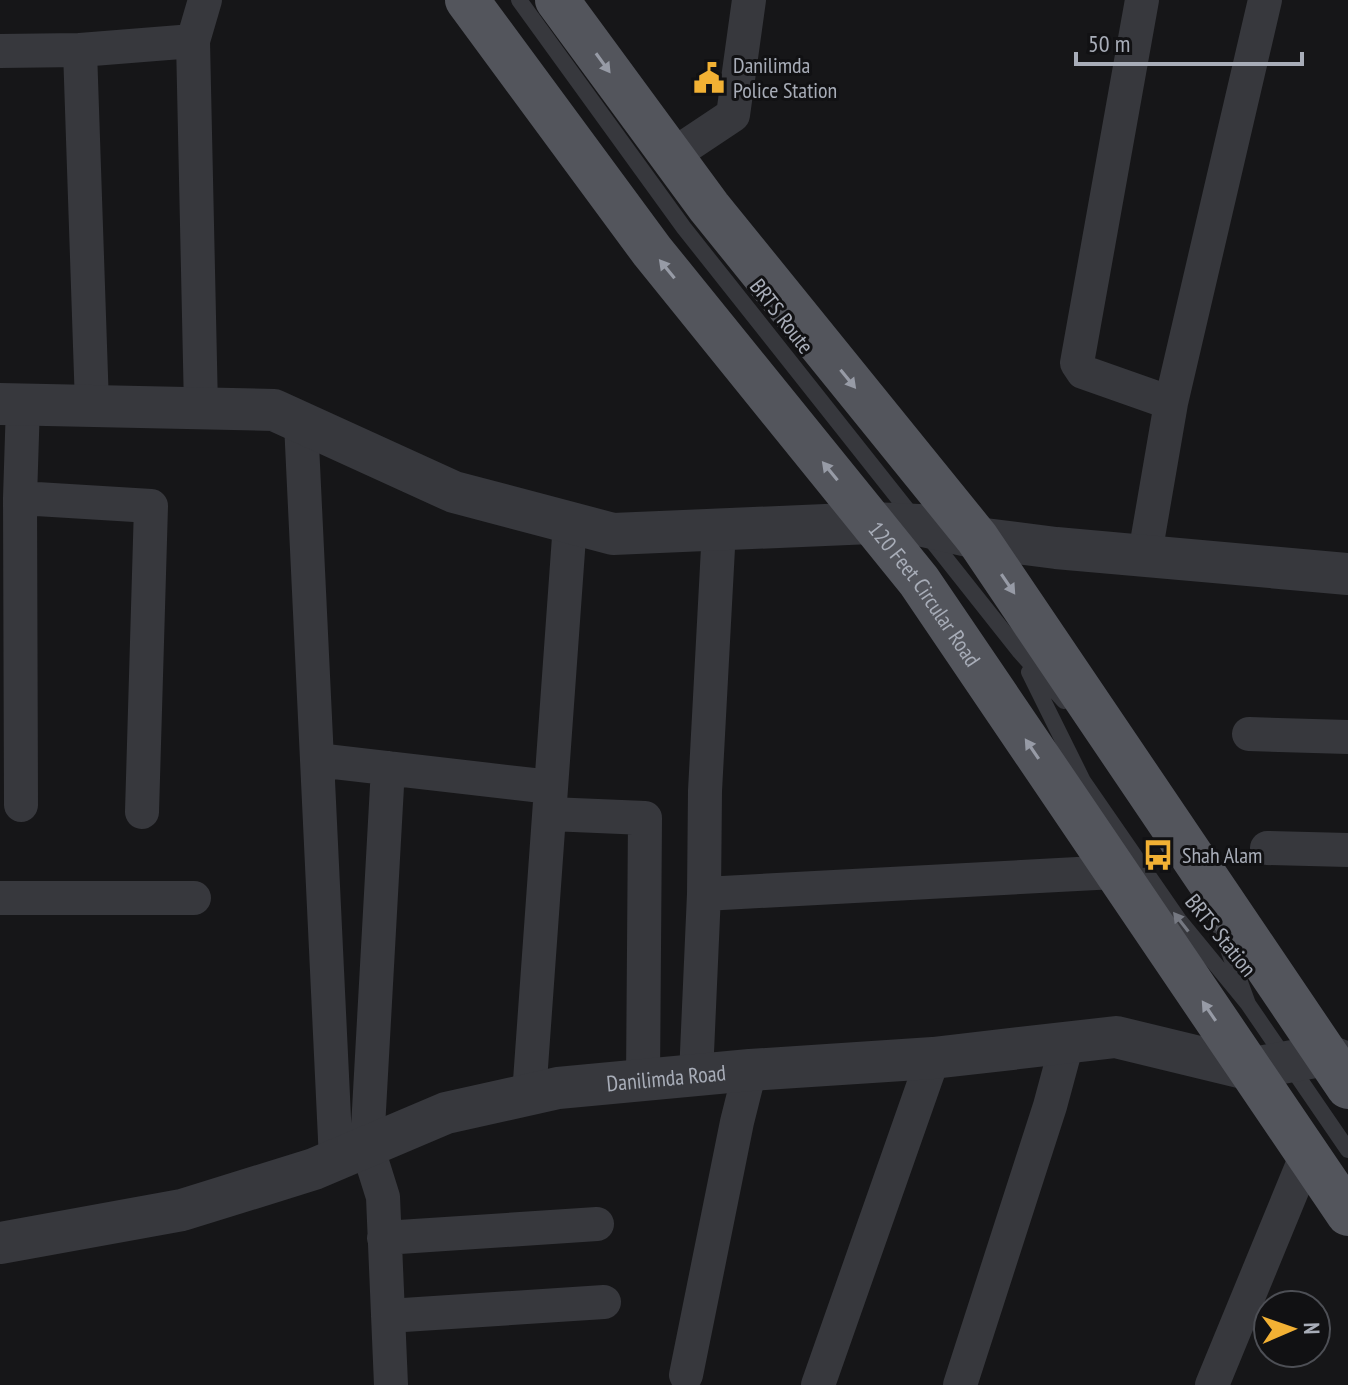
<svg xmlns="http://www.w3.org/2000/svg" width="1348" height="1385" font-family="'PT Sans Narrow',sans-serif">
<rect width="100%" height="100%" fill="#161618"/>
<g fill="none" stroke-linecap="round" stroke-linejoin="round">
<path stroke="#37383d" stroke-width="16" d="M519,0L684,228L1020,652L1064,701
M1029,672L1083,781L1179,920L1248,1004L1348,1150
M1221,930L1248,1004"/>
<path stroke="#37383d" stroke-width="34" d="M1142,0L1077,363L1083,372L1171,403
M193,41L205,0
M80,50L193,41L201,408
M0,51L80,50L92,405
M670,154L682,149L733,115L749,0
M301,423L336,1160
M20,498L151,506L142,812
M1145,554L1171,403L1265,0
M1249,734L1348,737
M317,760L551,787
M388,768L367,1146L383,1197L391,1385
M21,805L20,498L23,404
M550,814L645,818L643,1080
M1267,848L1348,850
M704,894L1115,872
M0,898H194
M696,1075L704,894L705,791L719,529
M529,1095L570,523
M384,1238L597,1224
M388,1316L604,1302
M686,1375L737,1122L750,1070
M818,1385L933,1058
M960,1385L1050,1106L1067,1043
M1212,1385L1307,1154"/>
<g stroke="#37383d" stroke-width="42">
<path d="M0,404L274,410L454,492L613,534L871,523L919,525L977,538L1056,548L1348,574"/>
<path id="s1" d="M0,1243L182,1210L314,1169L446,1113L558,1088L750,1070L933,1058L1116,1037L1248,1069L1326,1055L1348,1063"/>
</g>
<g stroke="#53555c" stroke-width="44">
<path id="s2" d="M467,0L652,251L919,581L1348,1214"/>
<path d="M557,0L709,207L977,538L1348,1087"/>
</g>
</g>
<defs><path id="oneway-solid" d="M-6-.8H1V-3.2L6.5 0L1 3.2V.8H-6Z" transform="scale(2)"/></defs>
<g fill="#979ba6">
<use href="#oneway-solid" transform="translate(603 63) rotate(54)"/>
<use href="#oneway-solid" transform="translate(667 269) rotate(-129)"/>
<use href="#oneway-solid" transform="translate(848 379) rotate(51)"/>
<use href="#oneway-solid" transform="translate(830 471) rotate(-129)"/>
<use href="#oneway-solid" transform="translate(1008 584) rotate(56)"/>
<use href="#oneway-solid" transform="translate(1032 749) rotate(-124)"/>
<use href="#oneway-solid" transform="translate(1209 1011) rotate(-124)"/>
</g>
<use fill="#757881" href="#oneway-solid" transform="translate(1181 922) rotate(-128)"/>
<defs>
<symbol id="civic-bare" viewBox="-9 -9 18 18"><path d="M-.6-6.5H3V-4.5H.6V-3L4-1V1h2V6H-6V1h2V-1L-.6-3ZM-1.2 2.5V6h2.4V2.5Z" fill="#f2b134" stroke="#111113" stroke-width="2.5" paint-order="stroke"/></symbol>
<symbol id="bus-bare" viewBox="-9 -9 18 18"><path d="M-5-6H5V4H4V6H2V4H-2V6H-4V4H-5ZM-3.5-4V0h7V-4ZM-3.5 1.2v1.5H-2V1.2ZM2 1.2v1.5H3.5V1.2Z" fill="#f2b134" stroke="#111113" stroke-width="2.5" paint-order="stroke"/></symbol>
</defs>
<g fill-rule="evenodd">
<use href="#civic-bare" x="687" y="56" width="44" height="44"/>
<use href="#bus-bare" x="1136" y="833" width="44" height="44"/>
</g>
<g text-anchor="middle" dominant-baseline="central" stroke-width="6" stroke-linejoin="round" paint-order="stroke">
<g font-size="22" fill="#a8adb8" stroke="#111113" text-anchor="start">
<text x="733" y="65">Danilimda<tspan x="733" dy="25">Police Station</tspan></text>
<text x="1182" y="855">Shah Alam</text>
</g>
<g font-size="22" fill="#a8adb8" stroke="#111113">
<text transform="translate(782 316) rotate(52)">BRTS Route</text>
<text stroke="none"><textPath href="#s2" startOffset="750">120 Feet Circular Road</textPath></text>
<text transform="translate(1221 935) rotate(51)">BRTS Station</text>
<text stroke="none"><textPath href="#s1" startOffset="690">Danilimda Road</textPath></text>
</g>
</g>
<g transform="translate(1292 1329) rotate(88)"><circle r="38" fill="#111113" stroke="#4d4f55" stroke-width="2"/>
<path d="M0-6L14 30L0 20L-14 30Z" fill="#f2b134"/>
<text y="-12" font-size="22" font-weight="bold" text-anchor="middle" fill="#a8adb8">N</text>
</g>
<path d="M1076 52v12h226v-12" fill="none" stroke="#a8adb8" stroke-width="4"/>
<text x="1088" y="52" font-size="24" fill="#a8adb8" stroke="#111113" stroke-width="6" paint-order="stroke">50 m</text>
</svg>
